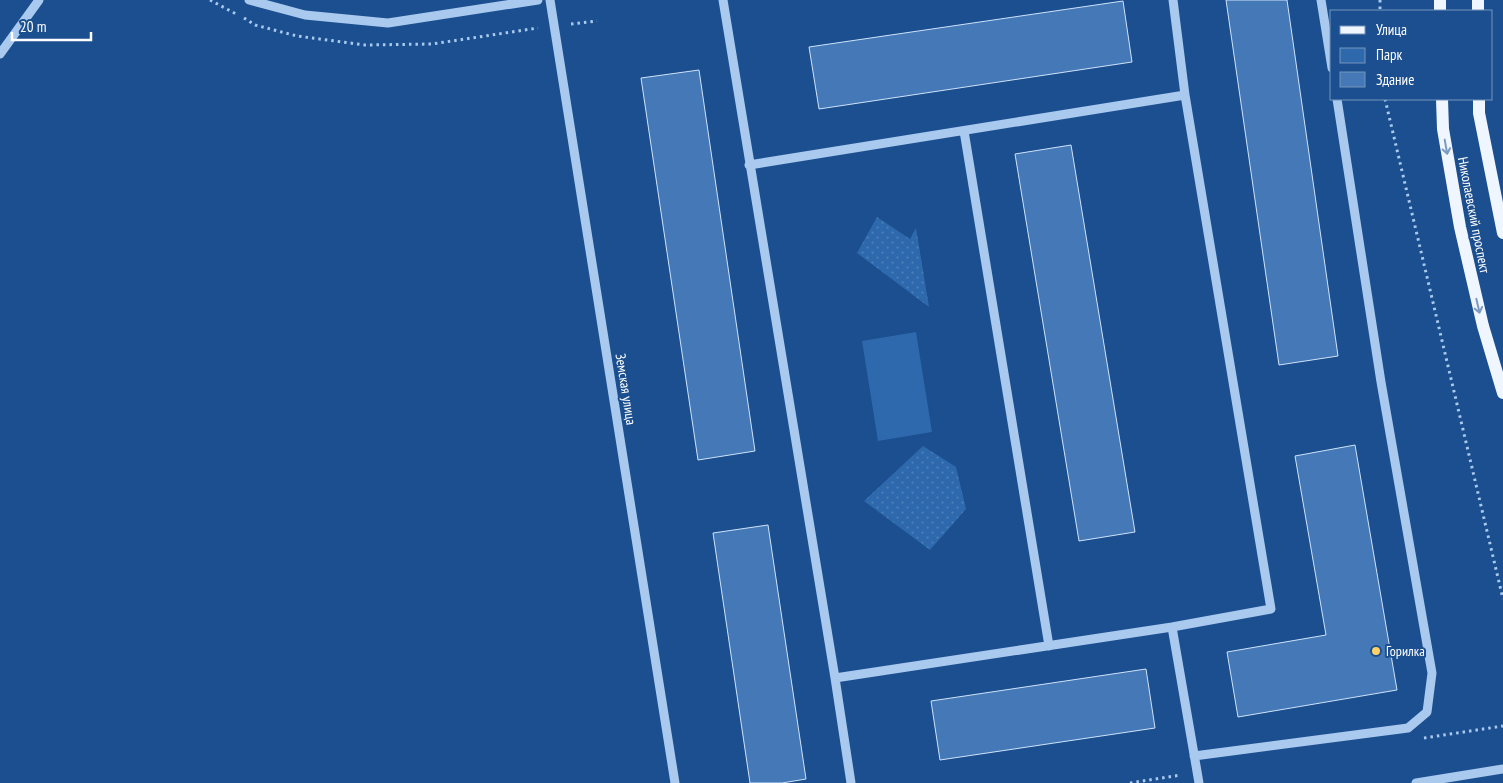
<svg xmlns="http://www.w3.org/2000/svg" width="1503" height="783" font-family="'PT Sans Narrow',sans-serif">
<defs>
<pattern id="green-dots" width="8" height="8" patternUnits="userSpaceOnUse" patternTransform="scale(1.25)"><rect width="8" height="8" fill="#2e69ad"/><path d="M2 2h.1M6 6h.1" fill="none" stroke="#4d80b9" stroke-width="1.8" stroke-linecap="round"/></pattern>
</defs>
<rect width="100%" height="100%" fill="#1b4f8f"/>
<path fill="url(#green-dots)" d="M877,217L910,239L916,228L929,307L857,253Z
M923,446L956,467L966,509L930,550L864,501Z"/>
<path fill="#2e69ad" d="M916,332L932,432L878,441L862,341Z"/>
<path fill="#4478b7" stroke="#cfe3fa" d="M1226,0H1287L1338,356L1279,365Z
M1123,1L1132,62L819,109L809,47Z
M699,70L755,451L698,460L641,78Z
M1071,145L1135,532L1079,541L1015,154Z
M1355,445L1397,690L1238,717L1227,652L1326,635L1295,456Z
M768,525L806,779L782,783H750L713,533Z
M1146,669L1155,728L940,760L931,701Z"/>
<g fill="none" stroke-linecap="round" stroke-linejoin="round">
<path stroke="#a9c9ee" stroke-width="3" stroke-dasharray="2.5 4" stroke-linecap="butt" d="M210,0L238,15
M1380,0V11
M244,18L255,25L297,36L365,45L432,44L538,28
M571,24L597,21
M1385,99L1503,599
M1424,738L1503,726
M1130,783L1181,775"/>
<path stroke="#a9c9ee" stroke-width="9" d="M249,0L305,15L388,23L538,0
M550,0L675,783
M723,0L835,678L851,783
M1173,0L1185,95L1271,609L1172,627L1199,783
M1321,0L1332,68
M0,54L39,0
M964,131L1049,646
M749,165L1185,95
M835,678L1172,627
M1194,756L1408,728L1427,712L1432,673L1381,382L1337,99
M1416,783L1503,769"/>
<path stroke="#f0f6ff" stroke-width="12" d="M1440,0V11
M1478,0V11
M1442,99L1443,129L1460,227L1483,326L1503,393
M1479,99V113L1503,233"/>
</g>
<defs><path id="oneway-shaft" d="M-6 0H5M1.5-3L5.5 0L1.5 3" fill="none" stroke-width="1.6" stroke-linecap="round" stroke-linejoin="round" transform="scale(1.25)"/></defs>
<g stroke="#7b9ac1">
<use href="#oneway-shaft" transform="translate(1446 147) rotate(80)"/>
<use href="#oneway-shaft" transform="translate(1478 306) rotate(77)"/>
</g>
<circle fill="#ffd166" stroke="#1b4f8f" stroke-width="2" cx="1376" cy="651" r="5"/>
<g text-anchor="middle" dominant-baseline="central" stroke-width="4" stroke-linejoin="round" paint-order="stroke">
<g font-size="14" fill="#fff" stroke="#1b4f8f">
<text transform="translate(1474 215) rotate(79)">Николаевский проспект</text>
<text transform="translate(626 389) rotate(81)">Земская улица</text>
</g>
<g font-size="14" fill="#fff" stroke="#1b4f8f" text-anchor="start">
<text x="1386" y="651">Горилка</text>
</g>
</g>
<rect x="1330" y="10" width="162" height="90" fill="#1b4f8f" stroke="#7695bc"/>
<rect x="1340" y="26" width="25" height="8" fill="#f0f6ff" stroke="#7695bc"/>
<text x="1376" y="35" font-size="15" fill="#ffffff">Улица</text>
<rect x="1340" y="48" width="25" height="15" fill="#2e69ad" stroke="#7695bc"/>
<text x="1376" y="60" font-size="15" fill="#ffffff">Парк</text>
<rect x="1340" y="72" width="25" height="15" fill="#4478b7" stroke="#7695bc"/>
<text x="1376" y="85" font-size="15" fill="#ffffff">Здание</text>
<path d="M12 32v8h79v-8" fill="none" stroke="#ffffff" stroke-width="2.5"/>
<text x="20" y="32" font-size="15" fill="#ffffff" stroke="#1b4f8f" stroke-width="4" paint-order="stroke">20 m</text>
</svg>
